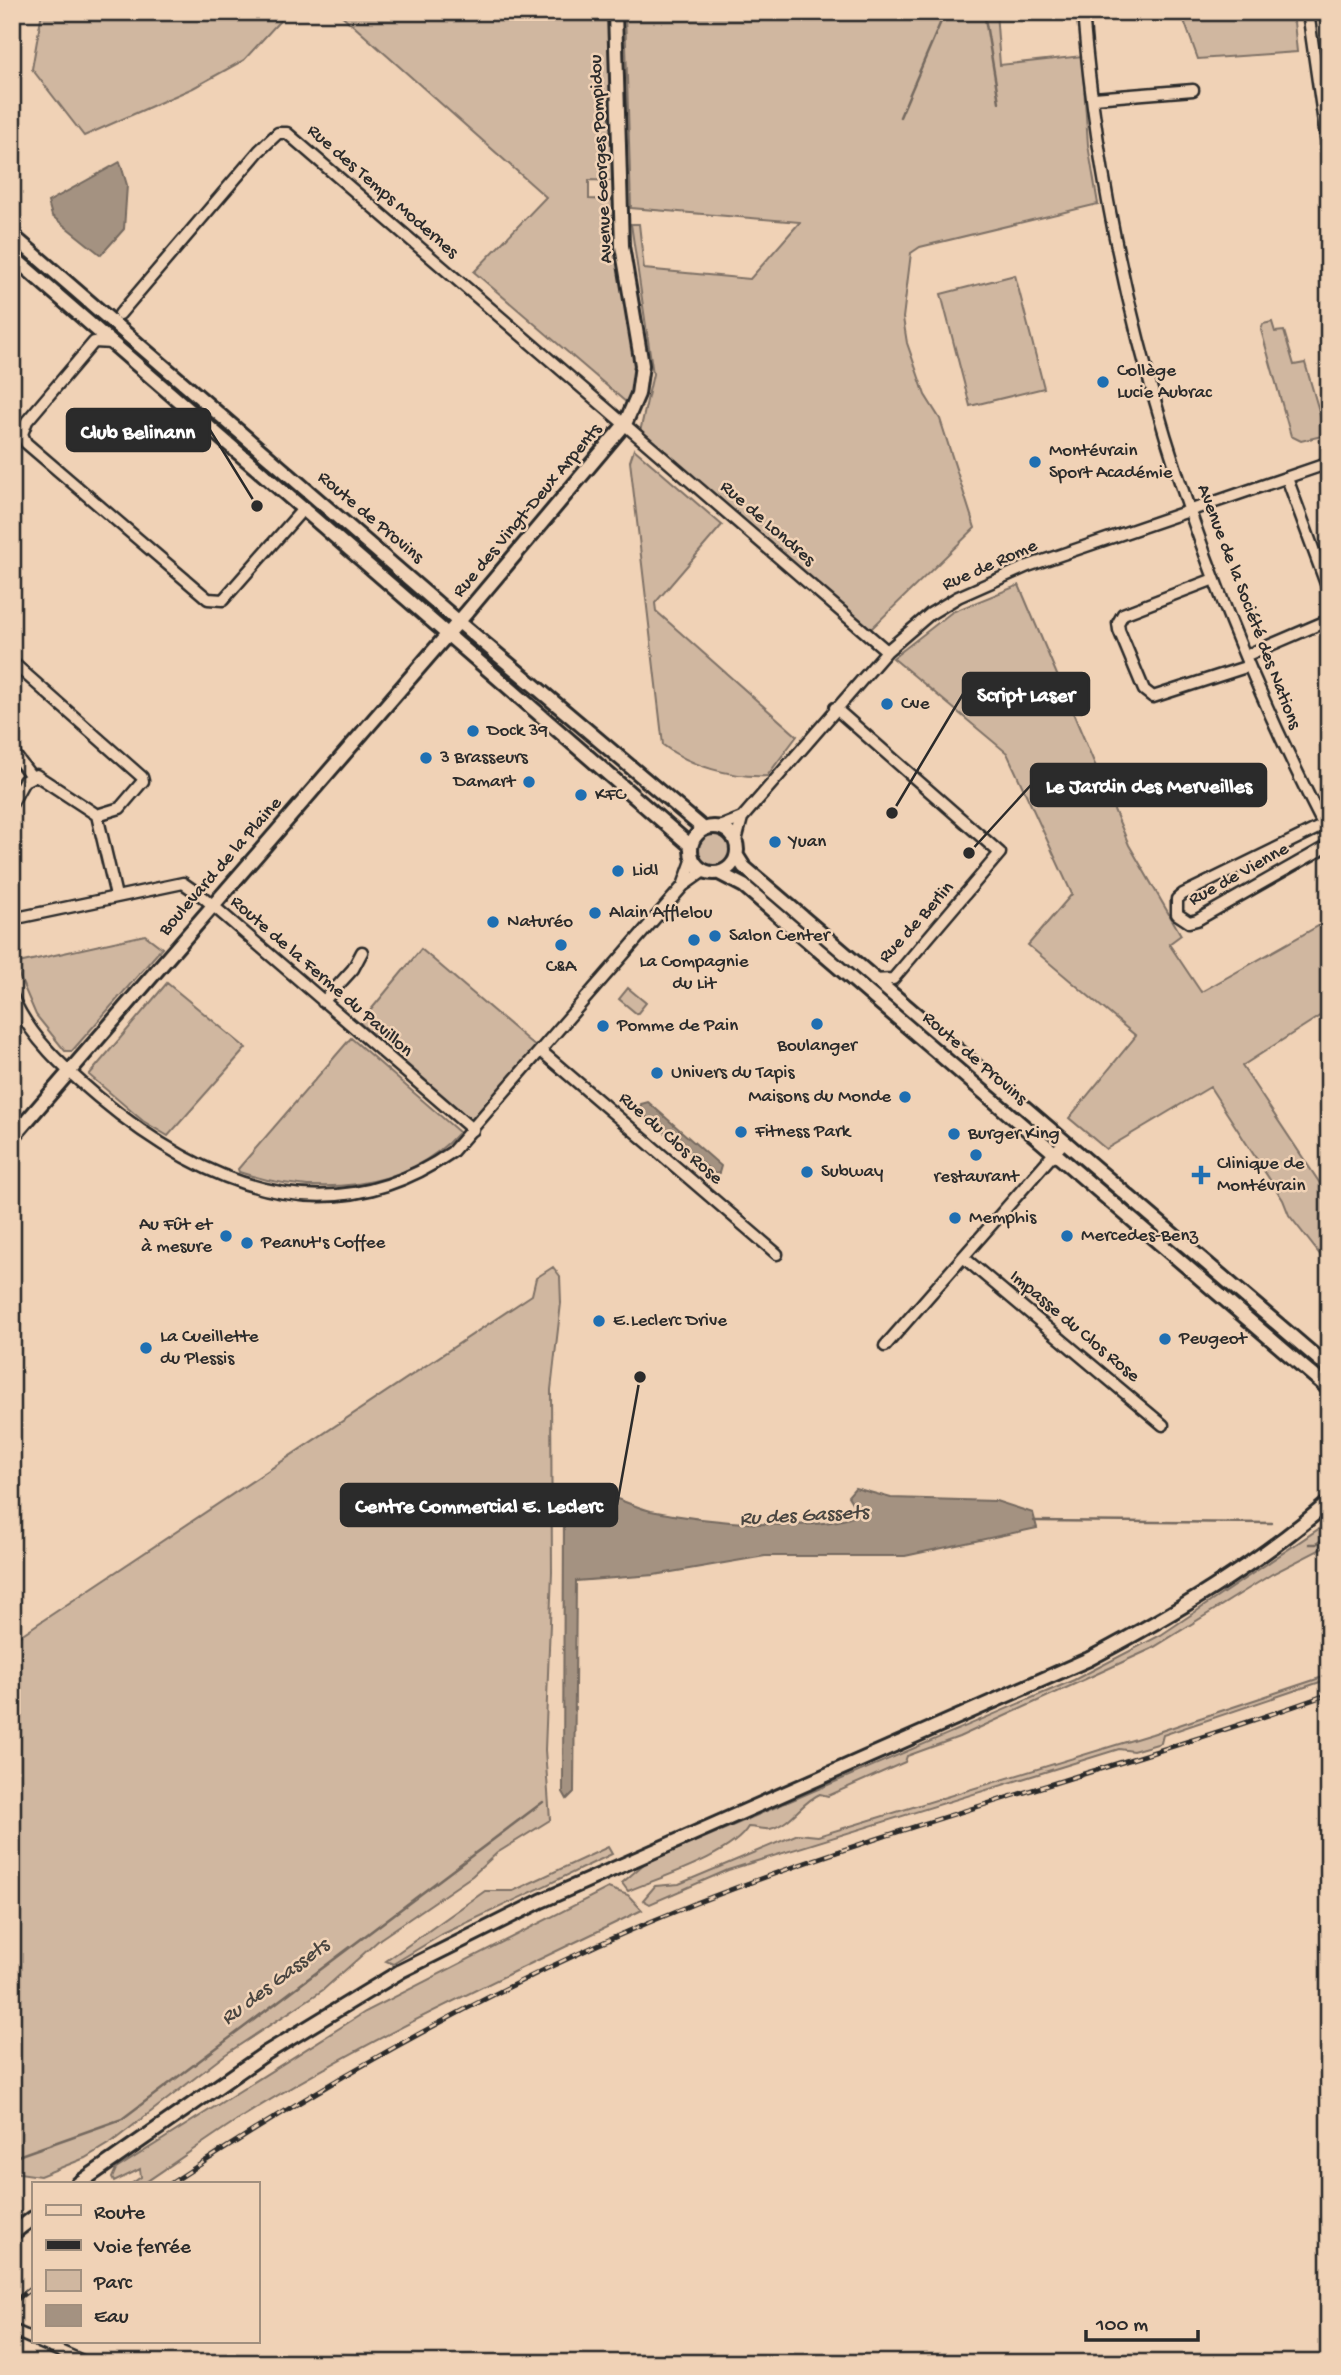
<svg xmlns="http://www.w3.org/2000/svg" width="1341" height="2375" font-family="'Gochi Hand',sans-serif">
<rect width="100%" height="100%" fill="#f0d2b6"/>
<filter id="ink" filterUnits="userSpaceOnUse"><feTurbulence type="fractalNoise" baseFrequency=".0143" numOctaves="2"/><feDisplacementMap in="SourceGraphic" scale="14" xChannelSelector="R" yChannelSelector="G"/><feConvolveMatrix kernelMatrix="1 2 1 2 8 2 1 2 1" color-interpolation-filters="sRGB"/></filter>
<g filter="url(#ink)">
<path fill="#d0b7a0" stroke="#7e7166" stroke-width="2" d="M42,12H288L244,60L193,88L84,136L32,69Z
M338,12H609L614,181L589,180V199L613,200L637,354L636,377L627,403L474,272L546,197Z
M625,12H996L1000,65L1082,56L1088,145L1098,204L920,247L911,253L903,318L907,343L925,395L940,419L975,528L871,629L640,432L653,374L631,224H639L644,269L750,279L800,222L631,208Z
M1181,12H1293L1297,52L1198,59Z
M1015,275L1044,388L970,406L941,294Z
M1272,322L1275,332L1284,331L1294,365L1305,363L1326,435L1301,441L1291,436L1261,330L1263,324Z
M634,449L722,525L655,603L656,611L797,736L767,776C732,778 690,766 663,745L630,461Z
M1019,585L1129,845L1181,935L1169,944L1201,992L1329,920V1010L1242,1066L1329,1197V1266L1289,1215L1283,1200L1210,1087L1106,1149L1069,1118L1136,1036L1028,945L1072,894L1007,753L893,658L952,612Z
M697 851a17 17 0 1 1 34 0a17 17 0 1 1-34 0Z
M145,935L162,948L72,1051H65L36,1015L14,964Z
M421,949L537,1048L471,1120L360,1023Z
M167,983L246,1048L168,1136L143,1121L89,1075Z
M628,988L646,1003L637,1014L619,999Z
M351,1038L459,1132C404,1194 312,1196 239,1172L238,1169Z
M553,1267L560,1276L561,1303L551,1390L552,1572L545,1750L550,1820L497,1853L472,1876L380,1939L323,1990L226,2054L113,2141L85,2158L40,2176L12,2172V1641L532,1295L536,1278Z
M1329,1522V1545L1272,1574L1151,1649L959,1737L907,1756L905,1762L828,1796L820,1794C801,1802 792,1824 770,1829C764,1830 754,1827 748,1827C732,1855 658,1878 628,1891L622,1883L645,1863L1074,1680L1161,1635Z
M1329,1675V1679L1163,1735L1161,1743L1133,1751L1119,1749L728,1870L650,1904L643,1900L655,1886L679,1884L798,1834L818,1836L1152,1734Z
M608,1847L612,1854L443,1934L393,1964L386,1961L485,1891H513Z
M608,1888L628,1895L642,1910C504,1977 361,2041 231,2124C202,2143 173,2164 143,2184H131L141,2177L140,2169L114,2182L112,2178L116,2169L365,2012Z"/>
<path fill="#a49281" stroke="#74695f" stroke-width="2" d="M120,162L127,185L124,229L101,255L52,216L48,202Z
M648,1102L721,1166L719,1173L715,1174L640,1112L641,1104Z
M855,1488L891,1498L996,1501L1033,1513L1037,1528L905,1556H765L654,1575L576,1581L574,1792L567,1799L563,1792L564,1505C572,1502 585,1495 594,1495C612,1494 634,1507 651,1511C695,1520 820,1535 859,1514L848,1496Z"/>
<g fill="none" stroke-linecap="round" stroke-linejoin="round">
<path stroke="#74695f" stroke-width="2.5" d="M984,12L999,102
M900,117L945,12
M1034,1521L1272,1523
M1309,1544H1316L1329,1535
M12,2158L122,2119L543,1802"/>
<defs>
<path id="minor" d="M1083,12C1106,299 1198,582 1329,836
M1308,12L1329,158
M1094,98L1193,90
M120,314L259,151L278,133H287L887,651
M113,343L94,342L27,421L22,434L26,443L208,599L223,600L304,508
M1287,478L1329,592
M1214,579L1123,614L1118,623L1119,630L1144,690L1153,697L1249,666
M1245,656L1329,620
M12,662L142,777L143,781L120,808L97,815
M835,708L1000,853L893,979L874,980
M12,751L31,776
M12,803L24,781L36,775L97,815L116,896
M1328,823L1183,894L1177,899V914L1189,922L1197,920L1329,845
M717,828L742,818L887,651L930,614L958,597L1028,566L1329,463
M736,841L742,818
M683,886L693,858
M12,919L183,883L203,897L473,1130
M12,996C30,1038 64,1068 98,1097C203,1185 328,1238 452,1152L683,886L704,871
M323,1002L353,969L362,952
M541,1051L777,1254
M963,1257L1163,1425
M885,1346L1064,1142
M12,2330L33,2339
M39,2342L87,2363"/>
<path id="major" d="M12,235L459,622L704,829
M12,256L691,846
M691 850a23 23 0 1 1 46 0a23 23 0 1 1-46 0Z
M737,856L744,867L1329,1368
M719,873L744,886L1329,1389
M12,1138L467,612L625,424L638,394L642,365L622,246L615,12
M78,2184L266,2053L401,1971L541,1901L1089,1659C1174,1614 1256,1565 1329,1502
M12,2234L33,2218"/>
</defs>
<use href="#minor" stroke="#2b2b2b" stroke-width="15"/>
<use href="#major" stroke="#2b2b2b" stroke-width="18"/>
<use href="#minor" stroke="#f0d2b6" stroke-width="10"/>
<use href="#major" stroke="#f0d2b6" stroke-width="12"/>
<defs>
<path id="rail" d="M170,2184C337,2074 510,1977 696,1903C903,1822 1119,1769 1329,1694
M12,2303L33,2287"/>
</defs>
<use href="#rail" stroke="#2b2b2b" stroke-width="5"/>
<use href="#rail" stroke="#f0d2b6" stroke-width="2.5" stroke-dasharray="8" stroke-linecap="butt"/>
</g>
</g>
<g fill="#1f6fb2" stroke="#f0d2b6" stroke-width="2.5">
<circle cx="1103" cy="382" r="7"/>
<circle cx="1035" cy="462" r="7"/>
<circle cx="887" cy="704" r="7"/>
<circle cx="473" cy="731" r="7"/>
<circle cx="426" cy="758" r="7"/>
<circle cx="529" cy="782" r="7"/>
<circle cx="581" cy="795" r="7"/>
<circle cx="775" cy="842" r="7"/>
<circle cx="618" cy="871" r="7"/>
<circle cx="595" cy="913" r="7"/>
<circle cx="493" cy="922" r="7"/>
<circle cx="715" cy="936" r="7"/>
<circle cx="694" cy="940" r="7"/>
<circle cx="561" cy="945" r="7"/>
<circle cx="817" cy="1024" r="7"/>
<circle cx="603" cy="1026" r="7"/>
<circle cx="657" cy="1073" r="7"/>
<circle cx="905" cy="1097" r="7"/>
<circle cx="741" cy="1132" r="7"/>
<circle cx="954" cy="1134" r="7"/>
<circle cx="976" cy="1155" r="7"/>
<circle cx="807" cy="1172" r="7"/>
<path d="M1197.5 1164.5h7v7h7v7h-7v7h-7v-7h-7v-7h7z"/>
<circle cx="955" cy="1218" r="7"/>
<circle cx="226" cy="1236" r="7"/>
<circle cx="1067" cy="1236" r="7"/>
<circle cx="247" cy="1243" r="7"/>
<circle cx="599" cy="1321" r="7"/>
<circle cx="1165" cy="1339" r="7"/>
<circle cx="146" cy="1348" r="7"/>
</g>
<g text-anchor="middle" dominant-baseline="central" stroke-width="5" stroke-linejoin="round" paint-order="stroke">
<g font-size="19" fill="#2b2b2b" stroke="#f0d2b6">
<text transform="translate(602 159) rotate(-93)">Avenue Georges Pompidou</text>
<text transform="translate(382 192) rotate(41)">Rue des Temps Modernes</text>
<text transform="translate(528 511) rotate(-50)">Rue des Vingt-Deux Arpents</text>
<text transform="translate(370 518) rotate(40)">Route de Provins</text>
<text transform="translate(767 524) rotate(41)">Rue de Londres</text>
<text transform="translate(990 566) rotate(-24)">Rue de Rome</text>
<text transform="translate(1248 607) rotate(69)">Avenue de la Société des Nations</text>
<text transform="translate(221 867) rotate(-49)">Boulevard de la Plaine</text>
<text transform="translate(1239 875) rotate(-29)">Rue de Vienne</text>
<text transform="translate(917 923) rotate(-48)">Rue de Berlin</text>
<text transform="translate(321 977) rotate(41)">Route de la Ferme du Pavillon</text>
<text transform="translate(974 1059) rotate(41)">Route de Provins</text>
<text transform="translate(670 1139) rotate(41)">Rue du Clos Rose</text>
<text transform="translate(1074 1327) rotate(40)">Impasse du Clos Rose</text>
</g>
<g font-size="19" fill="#2b2b2b" stroke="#f0d2b6" text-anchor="start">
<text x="1117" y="371">Collège<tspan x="1117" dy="22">Lucie Aubrac</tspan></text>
<text x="1049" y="451">Montévrain<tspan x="1049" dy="22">Sport Académie</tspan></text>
<text x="901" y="704">Cve</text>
<text x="487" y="731">Dock 39</text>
<text x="440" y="758">3 Brasseurs</text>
<text x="515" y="782" text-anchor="end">Damart</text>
<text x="595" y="795">KFC</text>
<text x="789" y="842">Yuan</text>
<text x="632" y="871">Lidl</text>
<text x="609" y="913">Alain Afflelou</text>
<text x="507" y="922">Naturéo</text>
<text x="729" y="936">Salon Center</text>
<text x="694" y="962" text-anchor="middle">La Compagnie<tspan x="694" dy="22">du Lit</tspan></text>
<text x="561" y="967" text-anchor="middle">C&amp;A</text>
<text x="617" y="1026">Pomme de Pain</text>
<text x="817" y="1046" text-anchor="middle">Boulanger</text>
<text x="671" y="1073">Univers du Tapis</text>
<text x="891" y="1097" text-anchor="end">Maisons du Monde</text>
<text x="755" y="1132">Fitness Park</text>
<text x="968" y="1134">Burger King</text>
<text x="1217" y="1164">Clinique de<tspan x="1217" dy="22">Montévrain</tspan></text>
<text x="821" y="1172">Subway</text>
<text x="976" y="1177" text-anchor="middle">restaurant</text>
<text x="969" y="1218">Memphis</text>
<text x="212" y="1225" text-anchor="end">Au Fût et<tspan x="212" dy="22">à mesure</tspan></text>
<text x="1081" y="1236">Mercedes-Benz</text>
<text x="261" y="1243">Peanut's Coffee</text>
<text x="613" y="1321">E.Leclerc Drive</text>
<text x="160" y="1337">La Cueillette<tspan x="160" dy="22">du Plessis</tspan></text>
<text x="1179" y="1339">Peugeot</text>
</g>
<g font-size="21" font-style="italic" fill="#494540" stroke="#f0d2b6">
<text transform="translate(804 1517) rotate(-3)">Ru des Gassets</text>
<text transform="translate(276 1983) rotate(-37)">Ru des Gassets</text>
</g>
</g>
<path fill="none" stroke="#2b2b2b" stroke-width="2.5" d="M257 506L210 430M892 813L963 694M969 853L1031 785M640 1377L617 1505"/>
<g fill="#2b2b2b" stroke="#f0d2b6" stroke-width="2.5">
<circle cx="257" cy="506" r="7"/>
<circle cx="892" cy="813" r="7"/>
<circle cx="969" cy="853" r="7"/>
<circle cx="640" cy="1377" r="7"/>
</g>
<g fill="#2b2b2b" stroke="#2b2b2b" stroke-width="2.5">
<rect x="67" y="409" width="143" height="42" rx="7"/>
<rect x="963" y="673" width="126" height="42" rx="7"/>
<rect x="1031" y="764" width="235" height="42" rx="7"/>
<rect x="341" y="1484" width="276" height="42" rx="7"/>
</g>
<g font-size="21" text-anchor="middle" font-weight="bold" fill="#fff">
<text x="138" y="438">Club Belinann</text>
<text x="1026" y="701">Script Laser</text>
<text x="1149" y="792">Le Jardin des Merveilles</text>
<text x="479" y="1512">Centre Commercial E. Leclerc</text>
</g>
<rect width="1341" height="2375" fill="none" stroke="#f0d2b6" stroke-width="42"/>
<rect x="21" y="21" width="1299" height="2333" fill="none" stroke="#2b2b2b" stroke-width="2.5" filter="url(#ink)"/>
<rect x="32" y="2182" width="228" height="161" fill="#f0d2b6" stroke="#a18f7e" stroke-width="2"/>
<rect x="46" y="2205" width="35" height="10" fill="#f0d2b6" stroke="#a18f7e" stroke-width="2"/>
<text x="94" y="2218" font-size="21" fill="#2b2b2b">Route</text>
<rect x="46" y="2240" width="35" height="10" fill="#2b2b2b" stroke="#a18f7e" stroke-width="2"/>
<text x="94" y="2252" font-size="21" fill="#2b2b2b">Voie ferrée</text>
<rect x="46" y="2270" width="35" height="21" fill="#d0b7a0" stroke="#a18f7e" stroke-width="2"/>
<text x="94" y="2288" font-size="21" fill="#2b2b2b">Parc</text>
<rect x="46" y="2305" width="35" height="21" fill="#a49281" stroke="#a18f7e" stroke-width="2"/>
<text x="94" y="2322" font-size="21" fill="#2b2b2b">Eau</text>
<path d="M1086 2330v10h112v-10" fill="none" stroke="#2b2b2b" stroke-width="3.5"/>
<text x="1096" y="2330" font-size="21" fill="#2b2b2b" stroke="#f0d2b6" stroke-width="5" paint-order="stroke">100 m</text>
</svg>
